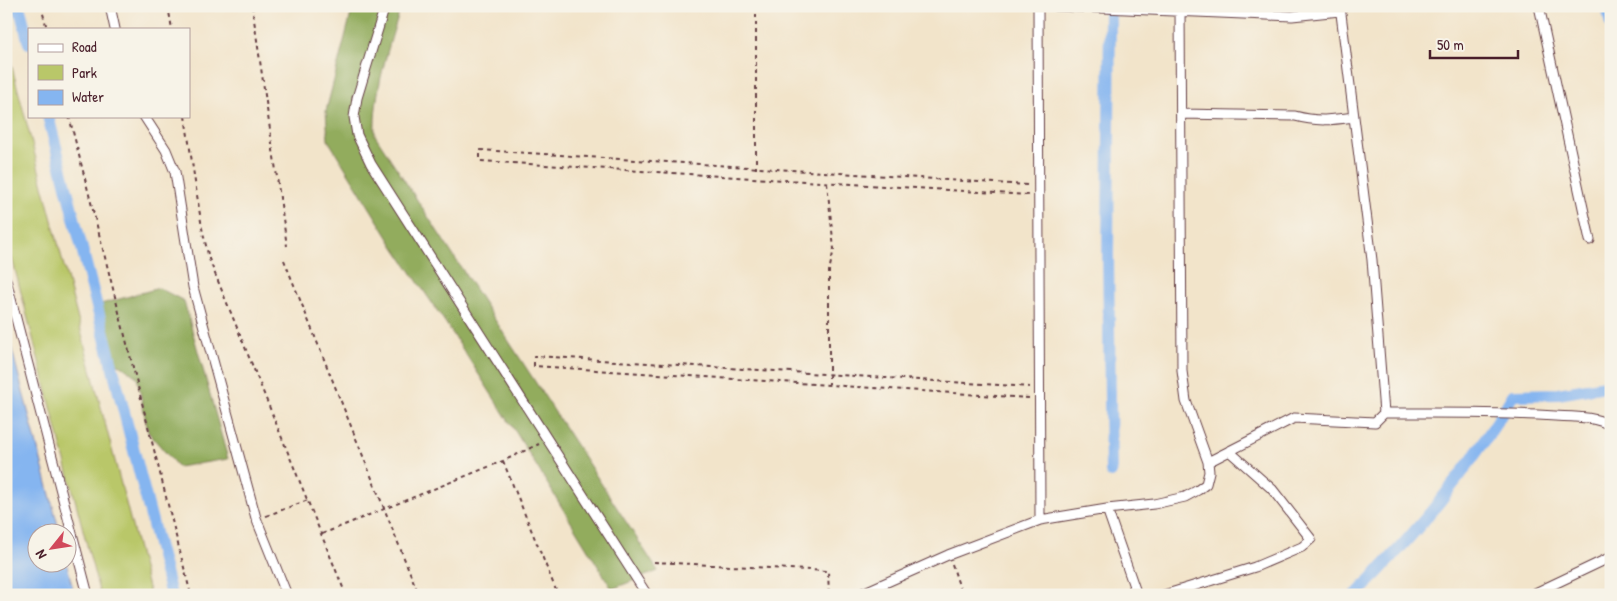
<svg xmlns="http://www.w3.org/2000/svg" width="1617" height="601" font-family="'Patrick Hand',sans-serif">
<rect width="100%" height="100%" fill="#f7f3e8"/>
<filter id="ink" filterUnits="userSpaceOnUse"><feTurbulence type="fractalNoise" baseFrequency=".02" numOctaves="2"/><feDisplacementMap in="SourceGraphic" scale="10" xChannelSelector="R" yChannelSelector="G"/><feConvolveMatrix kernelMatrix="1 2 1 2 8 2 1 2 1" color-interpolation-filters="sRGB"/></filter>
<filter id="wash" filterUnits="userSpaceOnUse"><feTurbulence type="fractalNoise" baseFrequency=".0096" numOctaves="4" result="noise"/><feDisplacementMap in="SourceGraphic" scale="20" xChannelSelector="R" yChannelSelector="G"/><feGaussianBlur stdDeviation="1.12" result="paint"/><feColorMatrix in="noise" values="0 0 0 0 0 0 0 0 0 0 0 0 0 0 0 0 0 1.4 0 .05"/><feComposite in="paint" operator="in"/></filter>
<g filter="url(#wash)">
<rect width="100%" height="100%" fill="#f2e4ca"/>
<path fill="#b9c769" stroke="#82734a" d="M6,44L150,595H100L6,235Z"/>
<path fill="#92ac5d" stroke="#6e6644" d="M353,6H401C389,47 373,92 375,135L658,571L612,589L515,431L449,328L394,247L328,140L326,111Z
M159,288L184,301L228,459L178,467L148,432L137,377L107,356L94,306Z"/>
<path fill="#85b5f0" stroke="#686a8e" d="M6,327L60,533L38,534V564H67L74,595H6Z"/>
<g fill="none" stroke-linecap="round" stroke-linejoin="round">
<path stroke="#85b5f0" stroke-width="12" d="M19,6L29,43
M1110,6L1108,255L1111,472
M1607,6L1611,25
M48,116L171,595
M1356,595C1415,534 1471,469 1513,395L1558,394L1611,385"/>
</g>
</g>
<g filter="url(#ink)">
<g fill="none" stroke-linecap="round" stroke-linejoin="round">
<defs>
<path id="street" d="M110,6L115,29
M385,6L357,98L354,117L357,135L371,164L647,595
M1038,6L1040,520
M1056,6L1292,16L1340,11
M1340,6L1372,260L1384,413
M1539,6L1590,240
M1181,114L1295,116C1317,122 1332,120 1354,117
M144,116L166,150L175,172L193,287L256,518L287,595
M6,280L88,595
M1208,462L1294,418L1375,422L1384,413C1441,413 1498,412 1555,416C1572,417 1596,416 1611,426
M1107,509L1137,595
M858,595L948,555L1040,520L1107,509L1154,504L1185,497L1198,490L1206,484L1209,472L1208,462L1186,401L1182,371L1180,6
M1164,595L1255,567L1302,547L1311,539L1272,489L1229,451
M1531,595L1611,557"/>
</defs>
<use href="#street" stroke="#633d43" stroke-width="11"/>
<path stroke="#633d43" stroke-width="2" stroke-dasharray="4 4" stroke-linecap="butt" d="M41,6L47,29
M168,6L172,29
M252,6L287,246
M756,6V169
M69,116L191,595
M185,116L202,228L209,259L346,595
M827,183L834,249L829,271V384
M1027,185L480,150V161L1028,195
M284,260L419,595
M1029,398L534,366V356L1030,387
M503,461L558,595
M266,516L308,500
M322,534L503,461L539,444
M654,562L828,571L829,595
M952,564L962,595"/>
<use href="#street" stroke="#fff" stroke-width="9"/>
</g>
</g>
<rect width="1617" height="601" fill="none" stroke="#f7f3e8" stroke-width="25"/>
<rect x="28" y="28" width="162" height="90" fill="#f7f3e8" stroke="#b29e9c"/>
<rect x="38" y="44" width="25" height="8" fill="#ffffff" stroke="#b29e9c"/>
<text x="72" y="52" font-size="15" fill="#4a1f2b">Road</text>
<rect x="38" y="65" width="25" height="15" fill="#b9c769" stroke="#b29e9c"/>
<text x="72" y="78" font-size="15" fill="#4a1f2b">Park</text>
<rect x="38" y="90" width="25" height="15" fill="#85b5f0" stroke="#b29e9c"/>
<text x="72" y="102" font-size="15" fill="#4a1f2b">Water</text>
<g transform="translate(52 548) rotate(240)"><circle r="24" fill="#f7f3e8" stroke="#b29e9c"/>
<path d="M0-4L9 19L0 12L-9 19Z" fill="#d1495b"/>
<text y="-8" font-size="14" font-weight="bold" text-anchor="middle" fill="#4a1f2b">N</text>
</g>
<path d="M1430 50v8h88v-8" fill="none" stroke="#4a1f2b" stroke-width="2.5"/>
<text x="1437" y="50" font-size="15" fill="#4a1f2b" stroke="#f7f3e8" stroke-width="4" paint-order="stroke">50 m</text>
</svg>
